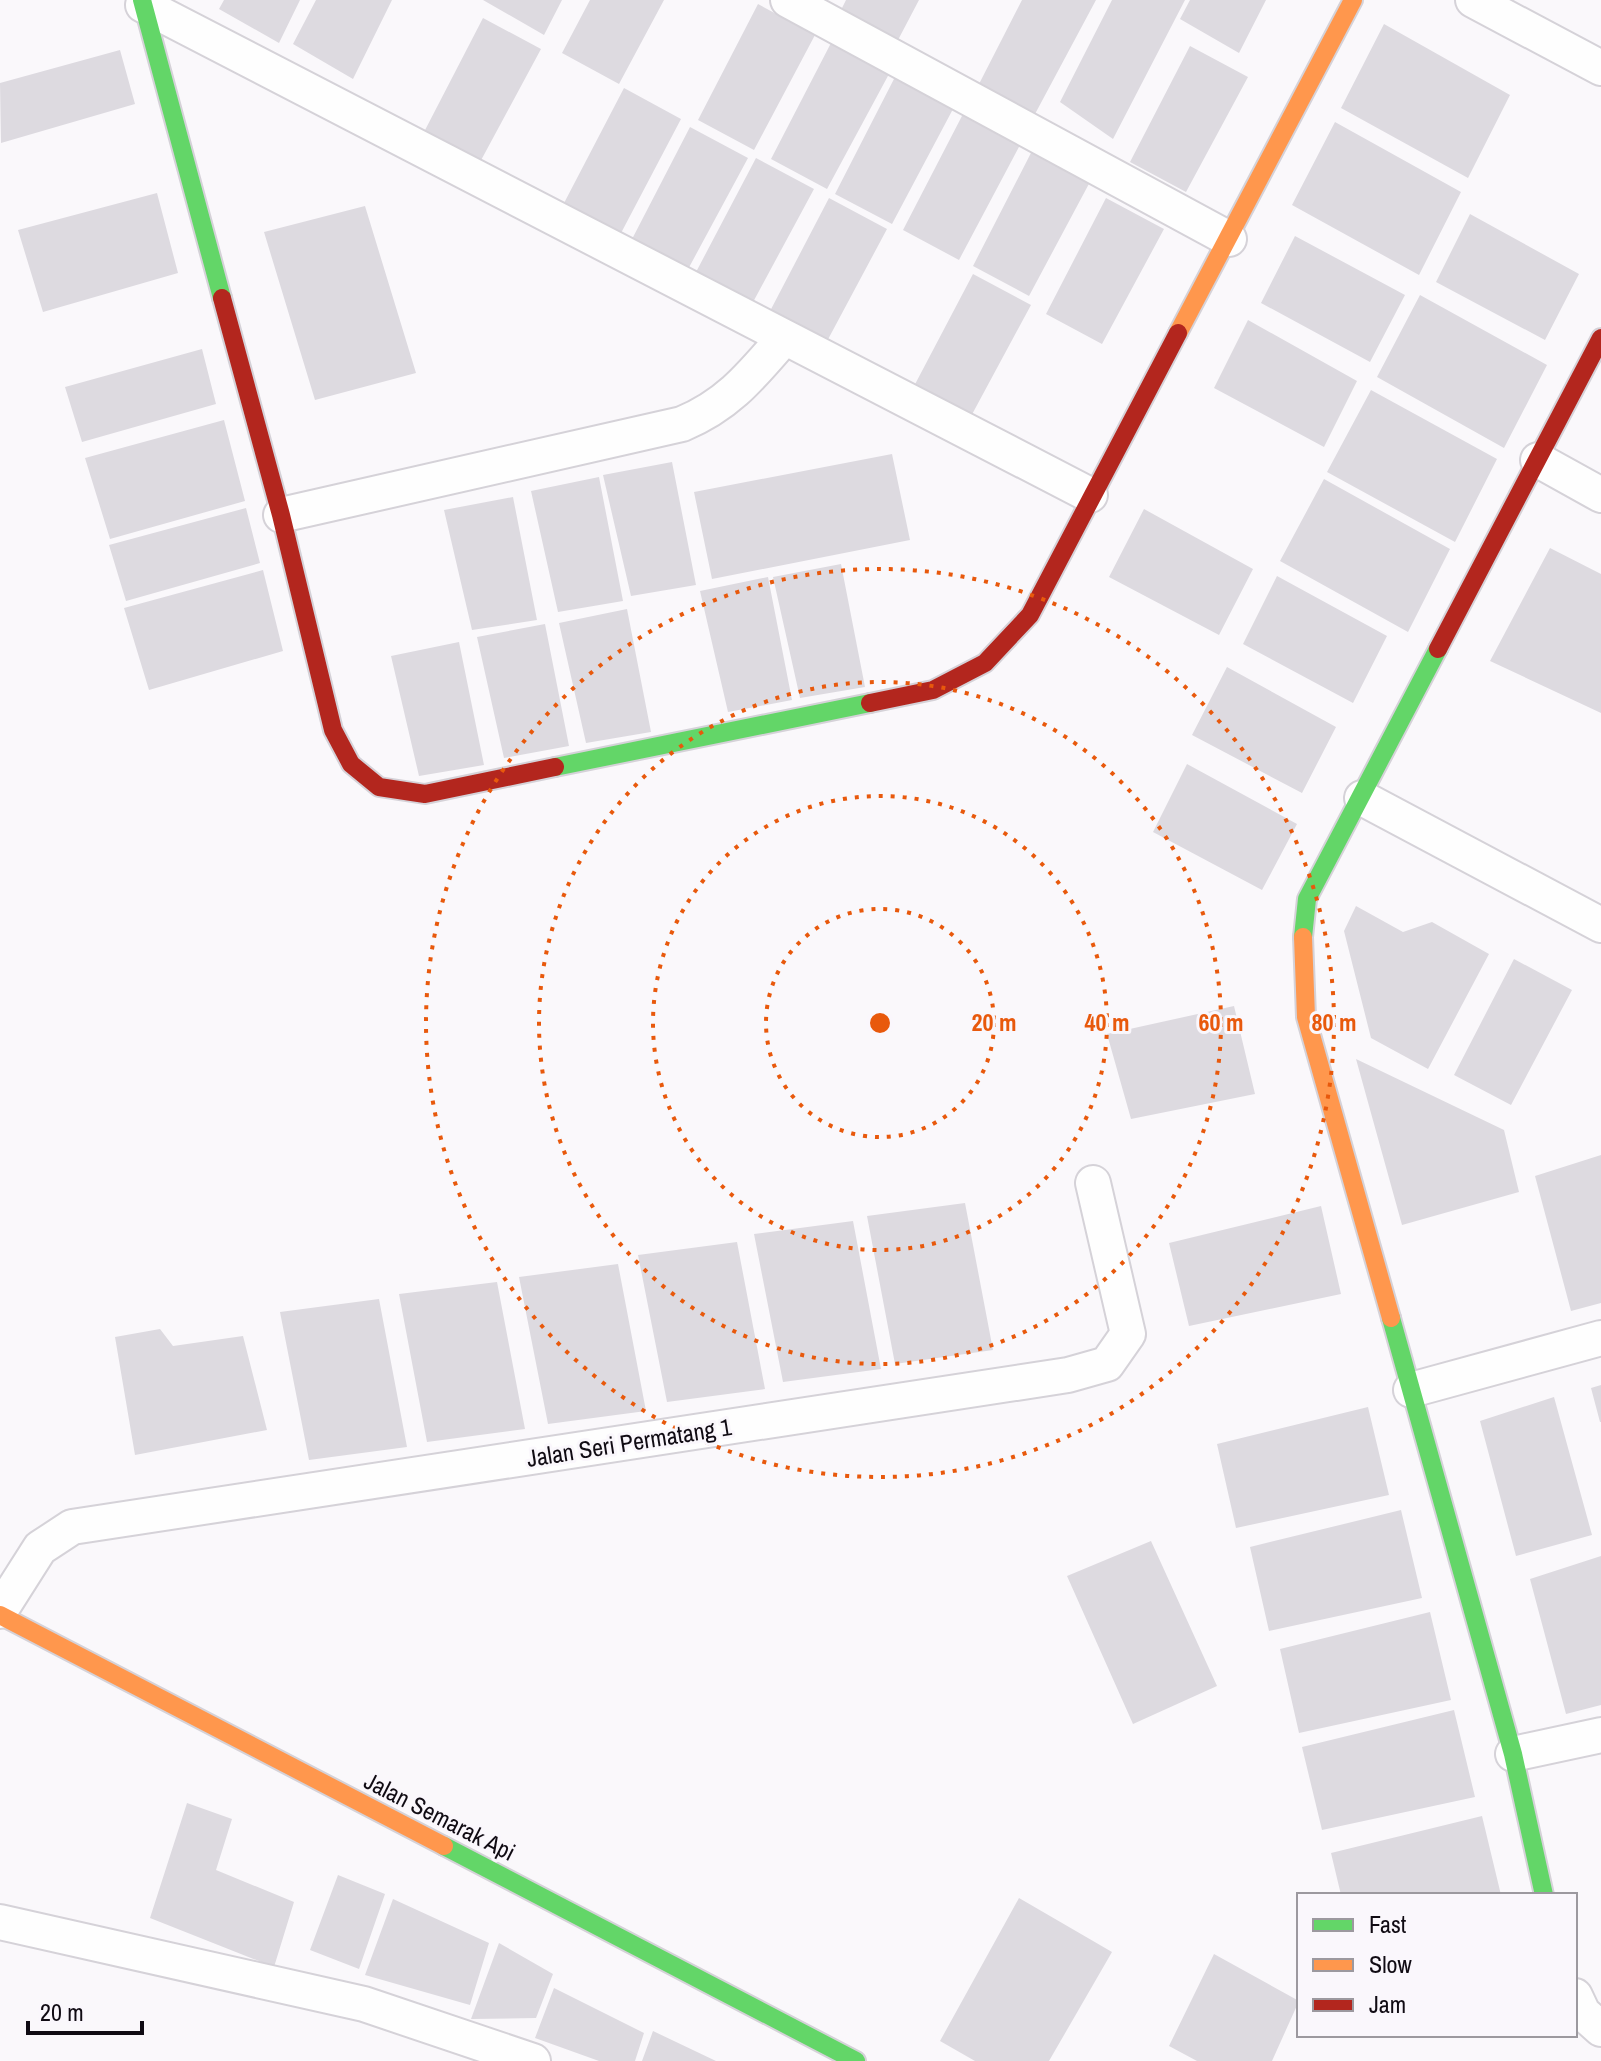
<svg xmlns="http://www.w3.org/2000/svg" width="1601" height="2061" font-family="'Archivo Narrow',sans-serif">
<rect width="100%" height="100%" fill="#faf8fb"/>
<path fill="#dddae0" d="M224,0H300L279,43L219,9Z
M316,0H392L353,79L293,44Z
M483,0H562L544,35Z
M590,0H664L619,84L562,53Z
M846,0H919L898,40L841,10Z
M1022,0H1096L1035,114L979,84Z
M1112,0H1185L1113,139L1060,102Z
M1190,0H1266L1239,53L1180,19Z
M758,4L815,35L754,150L698,120Z
M483,18L541,49L479,164L423,134Z
M1384,24L1510,95L1468,178L1341,108Z
M831,43L889,74L827,189L771,159Z
M1190,46L1248,77L1186,192L1130,162Z
M120,50L135,104L1,143L0,83Z
M895,77L953,109L892,224L835,194Z
M624,88L681,119L620,235L563,205Z
M963,114L1020,145L959,260L903,230Z
M1335,122L1461,192L1419,275L1292,205Z
M690,127L748,158L686,273L630,243Z
M1033,149L1091,180L1029,296L973,266Z
M756,158L814,189L752,304L695,274Z
M157,193L178,273L43,312L18,230Z
M829,198L887,229L825,345L768,315Z
M1106,198L1164,229L1102,344L1046,314Z
M365,206L416,373L315,400L264,232Z
M1470,214L1579,274L1545,340L1436,282Z
M1295,236L1405,295L1370,362L1261,303Z
M973,274L1031,305L969,420L912,390Z
M1420,295L1547,365L1504,448L1377,377Z
M1248,320L1357,381L1324,447L1214,388Z
M202,349L216,404L82,442L65,387Z
M1371,390L1497,459L1455,542L1327,472Z
M224,420L245,501L110,539L85,458Z
M892,454L910,540L712,579L694,492Z
M672,462L696,585L631,596L603,475Z
M599,477L623,601L558,612L531,491Z
M1324,479L1450,549L1408,632L1280,561Z
M513,497L537,620L472,630L444,510Z
M246,508L260,563L126,601L109,545Z
M1144,509L1253,569L1219,635L1109,577Z
M1550,548L1601,574V713L1490,661Z
M841,564L865,687L800,698L773,577Z
M263,570L283,651L149,690L124,608Z
M1277,576L1387,636L1353,703L1243,644Z
M768,577L792,700L728,712L700,591Z
M627,609L651,732L586,743L559,623Z
M545,624L569,746L504,758L477,637Z
M459,642L484,765L419,776L391,656Z
M1227,667L1336,727L1302,793L1192,735Z
M1187,764L1297,824L1262,890L1153,832Z
M1356,906L1403,932L1432,922L1489,954L1428,1069L1371,1038L1344,931Z
M1514,959L1572,990L1511,1105L1454,1075Z
M1234,1006L1255,1094L1131,1119L1107,1034Z
M1356,1059L1504,1130L1519,1192L1402,1225Z
M1601,1155V1303L1571,1311L1535,1176Z
M965,1203L993,1350L895,1364L867,1216Z
M1321,1206L1341,1294L1189,1326L1169,1243Z
M853,1221L881,1369L783,1382L754,1234Z
M737,1242L765,1389L667,1402L638,1255Z
M618,1264L646,1411L548,1424L519,1277Z
M497,1282L525,1429L427,1442L399,1294Z
M379,1299L407,1447L309,1460L280,1312Z
M160,1329L173,1346L243,1336L267,1430L135,1455L115,1337Z
M1601,1385V1422H1600L1591,1388Z
M1554,1397L1592,1535L1516,1556L1480,1421Z
M1368,1407L1389,1495L1236,1528L1217,1444Z
M1401,1510L1422,1598L1269,1631L1250,1547Z
M1151,1541L1217,1686L1133,1724L1067,1576Z
M1601,1556V1705L1566,1714L1530,1579Z
M1430,1612L1451,1700L1299,1733L1280,1649Z
M1454,1710L1475,1797L1322,1830L1302,1747Z
M187,1803L232,1819L216,1870L294,1902L274,1967L150,1918Z
M1482,1816L1501,1895H1341L1331,1853Z
M338,1875L385,1894L359,1969L310,1950Z
M1019,1898L1112,1952L1049,2061H975L940,2041Z
M393,1899L489,1943L470,2005L365,1975Z
M499,1943L553,1974L536,2018L471,2019Z
M1214,1954L1299,2001L1272,2061H1197L1169,2046Z
M554,1988L644,2033L635,2061H599L535,2038Z
M653,2031L716,2061H642Z"/>
<g fill="none" stroke-linecap="round" stroke-linejoin="round">
<defs>
<path id="street" d="M788,0L1229,239
M1473,0L1601,68
M143,5L1090,495
M1538,460L1601,495
M281,515L682,424C728,405 751,376 783,339
M1362,798L1601,925
M1411,1390L1601,1338
M0,1611L40,1548L72,1527L1068,1375L1107,1364L1128,1334L1093,1183
M1513,1754L1601,1735
M0,1922L364,2004L533,2061
M1575,1996L1583,2013L1601,2029"/>
<path id="fast" d="M142,0L222,298
M555,767L870,703
M1303,937L1307,899L1438,649
M1391,1318L1513,1754L1544,1895
M444,1846L856,2061"/>
<path id="slow" d="M1178,333L1353,0
M1303,937L1306,1017L1391,1318
M0,1615L444,1846"/>
<path id="jam" d="M222,298L281,515L333,730L351,764L379,787L425,794L555,767
M1438,649L1601,338
M870,703L933,690L985,663L1030,615L1178,333"/>
</defs>
<use href="#street" stroke="#d5d2d8" stroke-width="38"/>
<use href="#fast" stroke="#d5d2d8" stroke-width="22"/>
<use href="#slow" stroke="#d5d2d8" stroke-width="22"/>
<use href="#jam" stroke="#d5d2d8" stroke-width="22"/>
<use href="#street" stroke="#fefefe" stroke-width="34"/>
<use href="#fast" stroke="#63d668" stroke-width="18"/>
<use href="#slow" stroke="#ff974d" stroke-width="18"/>
<use href="#jam" stroke="#b3261e" stroke-width="18"/>
</g>
<g fill="none" stroke="#e8590c" stroke-width="4" stroke-dasharray="4 8">
<circle cx="880" cy="1023" r="114"/>
<circle cx="880" cy="1023" r="227"/>
<circle cx="880" cy="1023" r="341"/>
<circle cx="880" cy="1023" r="454"/>
</g>
<g text-anchor="middle" dominant-baseline="central" stroke-width="6" stroke-linejoin="round" paint-order="stroke">
<g font-size="24" fill="#100b13" stroke="#faf7fc">
<text transform="translate(629 1442) rotate(-9)">Jalan Seri Permatang 1</text>
<text transform="translate(440 1816) rotate(27)">Jalan Semarak Api</text>
</g>
</g>
<circle cx="880" cy="1023" r="12" fill="#e8590c" stroke="#faf7fc" stroke-width="4"/>
<g font-size="24" text-anchor="middle" font-weight="bold" fill="#e8590c" stroke="#faf7fc" stroke-width="6" stroke-linejoin="round" paint-order="stroke">
<text x="994" y="1031">20 m</text>
<text x="1107" y="1031">40 m</text>
<text x="1221" y="1031">60 m</text>
<text x="1334" y="1031">80 m</text>
</g>
<rect x="1297" y="1893" width="280" height="144" fill="#faf7fc" stroke="#9c999f" stroke-width="2"/>
<rect x="1313" y="1919" width="40" height="12" fill="#63d668" stroke="#9c999f" stroke-width="2"/>
<text x="1369" y="1933" font-size="24" fill="#100b13">Fast</text>
<rect x="1313" y="1959" width="40" height="12" fill="#ff974d" stroke="#9c999f" stroke-width="2"/>
<text x="1369" y="1973" font-size="24" fill="#100b13">Slow</text>
<rect x="1313" y="1999" width="40" height="12" fill="#b3261e" stroke="#9c999f" stroke-width="2"/>
<text x="1369" y="2013" font-size="24" fill="#100b13">Jam</text>
<path d="M28 2021v12h114v-12" fill="none" stroke="#100b13" stroke-width="4"/>
<text x="40" y="2021" font-size="24" fill="#100b13" stroke="#faf7fc" stroke-width="6" paint-order="stroke">20 m</text>
</svg>
